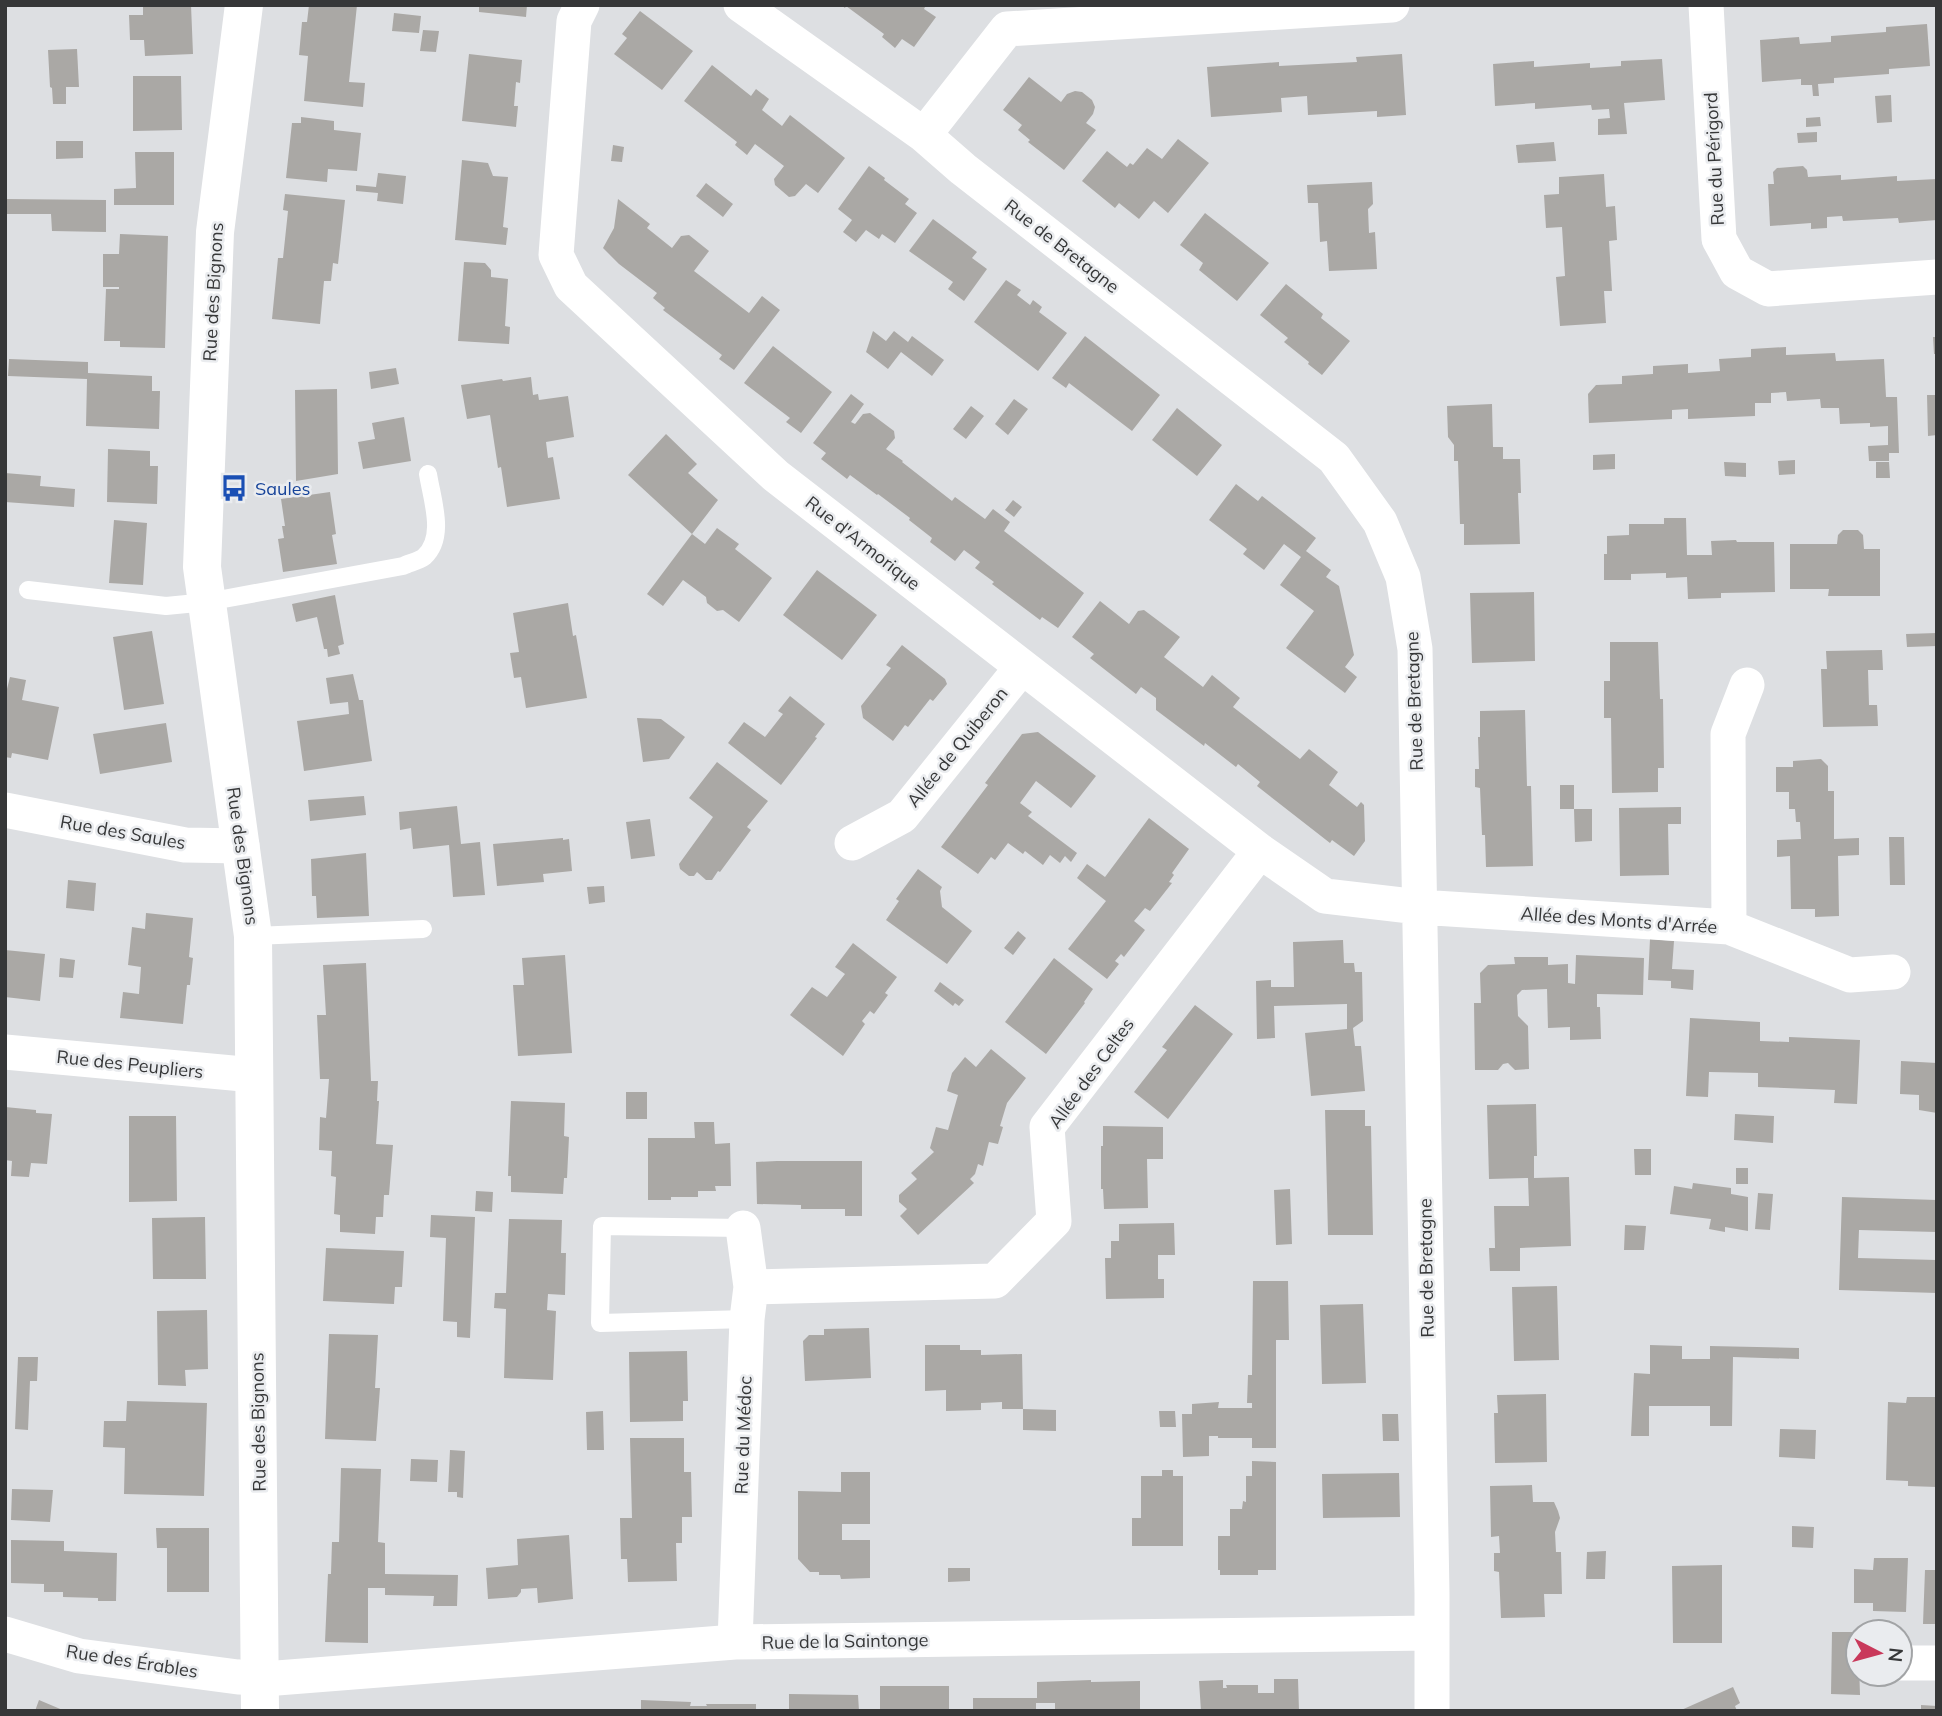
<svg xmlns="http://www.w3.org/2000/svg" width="1942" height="1716" font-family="Mulish,sans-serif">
<rect width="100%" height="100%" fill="#dddfe2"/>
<path fill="#aaa8a5" d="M143,5H191L193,54L145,56L144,40H130L129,15H143Z
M309,5H357L349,82L365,83L363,107L304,101L308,56L299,55L302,22H307Z
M479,5H527L526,17L479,12Z
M841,5H926L924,9L936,17L914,47L902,39L895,48L882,37L884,34L846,6L845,8Z
M640,11L693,51L662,90L614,54L627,38L622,34Z
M394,13L421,16L419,33L392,31Z
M1927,24L1930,66L1889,69V74L1834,78V83L1818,84L1819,96H1813L1812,85H1801V79L1762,82L1760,40L1799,37L1800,44L1831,42V36L1886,32V27Z
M423,30L439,31L436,52L420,51Z
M77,49L79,87H66V104H53L52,88L50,87L48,50Z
M469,54L522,60L520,83L516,82L514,106H518L516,127L462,121Z
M1402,54L1406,115L1377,117V111L1308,115L1307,96L1281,98L1282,112L1211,117L1207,67L1279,62V66L1357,62L1356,57Z
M1662,59L1665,100L1624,103L1627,134L1598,135V119L1610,118L1609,109L1592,110L1591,105L1535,109V103L1495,106L1493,64L1534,61V67L1590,63V68L1621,66V61Z
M712,65L751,96L756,89L769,99L762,110L782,126L790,115L845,158L818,193L806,184L795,196L789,197L775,185L774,179L784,166L755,144L747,155L735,145L737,142L684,101Z
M133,76H181L182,130L133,131Z
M1029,77L1061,102L1067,94L1075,91L1082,92L1092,100L1095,107L1093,114L1086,123L1096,130L1064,170L1028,142L1030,140L1018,130L1022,125L1003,110Z
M1891,95L1892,122L1877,123L1875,96Z
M301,117L334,121V130L361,133L357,171L328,169L327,182L286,178L292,123H301Z
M1820,117L1821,126L1806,127V118Z
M1817,132V142L1798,143L1797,133Z
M1178,139L1209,163L1168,213L1154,201L1139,219L1119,203L1115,208L1082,181L1107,151L1127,167L1130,163L1133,165L1147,148L1162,159Z
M56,141H83V158L56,159Z
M1554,142L1556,161L1518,163L1516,145Z
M613,145L624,147L622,162L611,161Z
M135,152H174V205H114V189L136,188Z
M462,160L488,163L493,176L508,177L503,227L508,228L506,245L455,240Z
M869,166L885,178L884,180L909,199L905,204L917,213L895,243L882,234L879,239L866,230L856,242L843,232L852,220L838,209Z
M1803,166L1807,170L1808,177L1841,175V180L1897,176V181L1937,179V220L1899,223L1898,218L1843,221L1842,216L1827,217V228L1811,229V223L1770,226L1768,184H1774L1773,172L1777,168Z
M378,173L406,176L403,204L377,201L378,193L356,191V185L376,187Z
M1604,174L1606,207L1615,206L1617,240L1609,241L1612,291H1604L1606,323L1560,326L1556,277L1565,276L1562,227L1546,228L1544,195L1559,194V177Z
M1372,182L1373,204L1368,209L1369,233L1375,232L1377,269L1329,271L1327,241L1320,242L1318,203H1308L1307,185Z
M706,183L733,204L723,217L696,196Z
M285,194L345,200L338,264L333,263L331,281H324L320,324L272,319L278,258H283L288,211L283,210Z
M5,199L106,200V232L52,231L51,214H5Z
M618,199L650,224L647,228L672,248L681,236L689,235L709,251L694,271L749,313L762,296L780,310L734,370L719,359L722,355L663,310L665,308L653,298L657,293L619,264L603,248L614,228Z
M1205,213L1269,263L1237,301L1199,270L1203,263L1180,245Z
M933,219L977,252L972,258L987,269L964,301L948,289L953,282L909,251Z
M120,234L168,236L165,348L120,347V341H104L106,289H119V287H103V254H119Z
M464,262L485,263L491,270V277L508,279L505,326L510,327L509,344L458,341Z
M1006,280L1021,290L1017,295L1030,305L1033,300L1042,307L1039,312L1067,333L1038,371L974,322Z
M1286,284L1323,314L1321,318L1350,341L1322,375L1308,364L1309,362L1284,342L1288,338L1260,315Z
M873,331L886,341L894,331L908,342L912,336L944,360L932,376L901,352L888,369L866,352Z
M1085,336L1160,395L1132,431L1069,383L1066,388L1052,378Z
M1933,337H1937V354H1934Z
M773,346L832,392L801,433L786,422L790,418L744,383Z
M1786,347V355L1835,353L1836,361L1884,359L1886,397H1897L1899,453H1889V461H1869L1868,446L1888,445V426L1870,427V423L1840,424L1839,408H1821L1820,399L1787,401L1786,392L1771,393V403H1755V416L1688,419V409L1672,410V419L1589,423L1588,394L1596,385L1622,384V376L1653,374V366L1688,364V373L1720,371L1719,359L1751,357V349Z
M9,359L88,362V373L152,376V391H160L159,429L86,426L87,379L8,376Z
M396,368L399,384L371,389L369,372Z
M531,377L533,395L538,394L539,400L568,396L574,437L546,442L548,458L553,457L560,499L507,507L501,467L498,468L490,415L467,419L461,385L502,379L503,381Z
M337,389L338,474L296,481L295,390Z
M851,394L864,404L851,422L855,424L863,414L870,413L894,431L895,438L886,449L903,461L902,462L952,501L955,497L985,519L993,509L1010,522L1004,531L1084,593L1058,628L1042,617L1040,620L992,584L994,582L975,568L980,562L964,550L955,561L930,542L932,538L909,520L910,518L878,494L877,495L850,475L847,479L821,459L826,453L813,443Z
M1927,395H1937V435L1928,436Z
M1014,399L1028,409L1008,435L995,424Z
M1492,404L1493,447H1503V459H1520L1521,493H1518L1520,544L1464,545V524H1460L1458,461H1454V445L1448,437L1447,406Z
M971,406L984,416L966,439L953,429Z
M1177,408L1222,445L1197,476L1152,440Z
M404,417L411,461L363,469L358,442L375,439L372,423Z
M666,434L697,464L688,473L718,500L692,534L628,475Z
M108,449L150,451V466H158L157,504L107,502Z
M1615,454V469L1593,470V455Z
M1795,460V474L1779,475L1778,461Z
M1724,462L1746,463V477L1725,476Z
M1876,462H1889L1890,478H1876Z
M5,473L41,476L40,486L75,489L74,507L5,502Z
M1236,484L1258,501L1262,496L1316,538L1306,551L1331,570L1326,577L1339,586L1354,655L1345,667L1357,677L1345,693L1286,648L1314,611L1280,585L1301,557L1284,544L1264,570L1243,554L1247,549L1209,520Z
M330,492L336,534L332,535L337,564L283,572L278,539L284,538L282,526H285L281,499Z
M1013,500L1022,507L1014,517L1005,510Z
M1664,518H1686L1687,555H1712L1711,541L1736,540L1737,542H1774L1775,592L1721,593V598L1688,599L1687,577L1666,578V573L1631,574V580H1604V554H1607V536L1629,535V524H1664Z
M114,520L147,523L143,585L109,583Z
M717,528L739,544L735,549L772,578L739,622L723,610L717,611L707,603L706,597L683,580L663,606L647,594L692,534L705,544Z
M1843,530H1858L1863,535L1864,549H1880V596H1828L1829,589H1790V544H1837L1838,535Z
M817,570L877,615L842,660L783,615Z
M1534,592L1535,661L1472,663L1470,593Z
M335,595L344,644L338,646L340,654L328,657L327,649H324L317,617L296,622L292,604Z
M1100,601L1129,624L1138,611L1144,610L1180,637L1164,657L1203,687L1212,675L1240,698L1233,707L1300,759L1309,749L1338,772L1329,785L1357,807L1361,802L1364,805L1365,841L1354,856L1332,840L1330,843L1257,786L1260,782L1238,764L1236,767L1205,743L1204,746L1156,710V698L1141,687L1136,694L1090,658L1094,654L1072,637Z
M568,603L573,636L576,635L587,698L526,708L521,677L514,678L510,653L519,652L513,613Z
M152,631L164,704L124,710L113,637Z
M1937,633V646L1907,647L1906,634Z
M1610,642H1658L1660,699H1663L1664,768H1658V792L1612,793L1611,718H1604V681H1610Z
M902,645L945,679L947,684L933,701L930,699L908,727L905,725L893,741L863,718L861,706L891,668L886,665Z
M1882,650L1883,670H1868L1869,705H1877L1878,726L1823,727L1821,669H1827L1826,651Z
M353,674L359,700H363L372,761L304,771L297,721L349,714L348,702L330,704L326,678Z
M10,677L26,680L22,700L59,707L48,760L12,753L11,758L5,757V697Z
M790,696L825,724L815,737L817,738L781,785L728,743L744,722L765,737L783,714L778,711Z
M1525,710L1527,786H1531L1533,866L1486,867L1485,835H1482L1480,788L1475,787V769H1479L1478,737H1480V711Z
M637,718L661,719L685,737L669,759L643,762Z
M166,723L172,762L100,774L93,734Z
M1038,732L1096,776L1071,808L1036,781L1020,803L1032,812L1028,816L1077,853L1071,862L1065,856L1060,863L1050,855L1043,865L1025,851L1023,854L1008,843L995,860L991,857L978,874L941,847L988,785L985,783L1022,734Z
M1821,759L1828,766V791H1834V839L1859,838V855L1838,856L1839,916L1815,917V909H1791L1790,856L1777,857V840L1801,839L1800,822H1796L1795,809H1789V792H1776V767H1793V761Z
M717,762L768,801L747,827L751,830L720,872L718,871L712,880H706L697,872L694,876H689L680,869L679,864L713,817L689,798Z
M1560,785H1574V809H1592V841L1575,842L1574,809H1560Z
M364,796L366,815L310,821L308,800Z
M457,806L461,844L480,842L485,895L453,897L449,845L413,849L411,828L400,830L399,812Z
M1681,807V824H1668L1669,875L1620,876L1619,808Z
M1149,818L1189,849L1172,873L1174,875L1169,882L1172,883L1150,911L1145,908L1134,921L1145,930L1124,957L1121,954L1115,961L1119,964L1107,979L1068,949L1106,901L1077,878L1087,864L1105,877Z
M650,819L655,856L631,859L626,822Z
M1889,837H1904L1905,885H1890Z
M563,838V840L569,839L572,871L543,874L544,882L497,886L493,844Z
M366,853L369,916L317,918L316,896H312L311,859Z
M918,869L942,887L940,891L942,907L972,931L947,964L886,920L899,901L896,899Z
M68,880L96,883L94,911L66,908Z
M604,886L605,902L589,904L587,887Z
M146,913L193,918L189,957L193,958L190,985H187L183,1024L120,1018L123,992L139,994L141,967L128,965L132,927L145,929Z
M1018,931L1026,938L1013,955L1004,948Z
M1650,939L1674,941L1672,969L1694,970L1693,990L1671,988V981L1648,980Z
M1343,940L1344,963H1354L1355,972H1362L1363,1021L1353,1028L1355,1046H1361L1365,1091L1311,1096L1305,1033L1347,1029V1004L1274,1006L1275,1038L1257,1039L1256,981L1271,980V987H1294L1293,942Z
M853,943L897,977L885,993L888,995L874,1014L870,1011L862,1021L865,1024L843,1056L790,1015L812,987L827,997L845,974L835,967Z
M5,950L45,954L40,1001L5,997Z
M565,955L572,1053L518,1056L513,985H524L522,958Z
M1576,955L1644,958L1643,995L1597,994V1007H1600L1601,1039L1570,1040V1027L1548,1028L1547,989L1522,990L1517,995L1518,1016L1528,1026L1529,1069L1515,1070L1508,1063L1503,1064L1498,1070H1475L1474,1003H1481L1480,973L1488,965L1515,964L1514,957H1548V965L1568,964V983L1575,984Z
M60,958L75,960L73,978L59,977Z
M1054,958L1093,989L1084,1002L1085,1003L1046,1054L1005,1022Z
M366,963L371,1081H378L377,1101H379L376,1144L393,1145L389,1195H384L383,1217H376L375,1234L340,1232V1215L334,1214L336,1177L331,1176L332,1151L319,1150L320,1117L326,1118L329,1079H320L317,1015H326L323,965Z
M940,982L964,1000L959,1006L955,1003L953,1006L934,991Z
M1195,1005L1233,1034L1168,1119L1134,1092L1167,1050L1162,1047Z
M1690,1018L1760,1022V1041L1789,1042V1037L1860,1040L1857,1104L1834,1103L1835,1090L1758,1087V1073L1709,1072L1708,1097L1686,1096Z
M991,1049L1026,1078L1007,1103L1000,1126L1003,1127L998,1144L989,1142L983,1166L978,1164L975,1174L970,1179L974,1183L918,1235L900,1216L907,1209L899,1202V1195L917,1179L911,1173L934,1152L930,1148L936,1127L948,1130L958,1095L947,1091L952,1073L965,1057L976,1067Z
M1901,1061L1937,1063V1113L1919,1110V1095L1900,1094Z
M626,1092H647V1119H626Z
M511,1101L565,1103L564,1136L569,1137L567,1178H564L563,1194L511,1192V1176H508Z
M1536,1104L1537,1156H1534V1178L1569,1177L1571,1246L1520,1248V1271H1490L1489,1248H1495L1494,1206H1529L1528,1178L1489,1179L1487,1105Z
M5,1107L36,1110V1113L52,1114L47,1164L31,1163L29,1177L11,1176L12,1161L5,1160Z
M1325,1110H1365V1126H1371L1373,1235H1328Z
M1735,1114L1774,1116L1773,1143L1734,1140Z
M129,1116H176L177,1201L129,1202Z
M694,1122H714L715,1144L730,1143L731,1186H715L716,1191H698V1197H671V1200H648V1138H695Z
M1103,1126L1163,1127V1159H1147L1148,1208L1104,1209L1103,1189H1101V1146H1103Z
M1634,1149H1651V1175H1635Z
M777,1161H862V1216H845V1209H801V1205L757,1204L756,1162Z
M1736,1168H1748V1184H1736Z
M1693,1183L1731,1188V1194L1748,1197V1231L1725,1227V1232L1709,1229L1711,1219L1670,1214L1674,1186L1692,1189Z
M1290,1189L1292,1244L1276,1245L1274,1190Z
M476,1191L493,1192L492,1212L475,1211Z
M1758,1193L1773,1194L1770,1230L1755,1229Z
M1842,1197L1937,1200V1232L1859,1230L1858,1258L1937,1260V1293L1839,1290Z
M431,1215L475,1217L470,1338L457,1337V1322L443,1321L446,1238L430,1237Z
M205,1217L206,1279H153L152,1218Z
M509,1219L562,1220L561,1253H566L565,1295L548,1294L547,1310L556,1311L553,1380L504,1378L506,1309L494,1308L495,1293H506Z
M1174,1223L1175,1255H1158V1279H1164V1298L1106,1299L1105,1258H1111V1241H1119V1224Z
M1625,1225L1646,1226L1644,1250H1624Z
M326,1248L404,1251L402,1287H395L394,1304L323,1301Z
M1253,1281H1288L1289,1340H1276V1448H1252V1438H1218V1436H1209V1456L1183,1457L1182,1414H1192V1404L1219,1402L1218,1408H1252V1403H1247L1248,1375H1252Z
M1557,1286L1559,1360L1514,1361L1512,1287Z
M1363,1304L1366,1383L1322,1384L1320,1305Z
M207,1310L208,1369L185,1370L186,1386L158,1385L157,1311Z
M869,1328L871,1378L805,1381L803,1341L809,1335H824V1329Z
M329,1334L378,1335L375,1388H380L376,1441L325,1439Z
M925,1345H960V1350H981V1355L1022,1354L1023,1409H1002V1402L981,1403V1410L946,1411V1390L925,1391Z
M1650,1345L1682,1346V1359H1710V1346L1799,1348V1359L1733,1357L1732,1426H1710V1406H1649V1436H1631L1634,1373L1650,1374Z
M687,1351L688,1401H683V1421L630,1422L629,1352Z
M18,1357H38L37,1381H30L28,1430L15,1429Z
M1546,1394L1547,1462L1495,1463L1494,1413H1498L1497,1395Z
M1907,1397H1937V1487L1908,1486V1481L1886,1480L1888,1402L1906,1403Z
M127,1401L207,1403L204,1496L124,1494L125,1448L103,1447L104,1421H126Z
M1023,1409L1056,1410V1431L1023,1430Z
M603,1411L604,1450H587L586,1412Z
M1159,1411H1175L1176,1427H1160Z
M1382,1414H1398L1399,1441H1383Z
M1780,1429L1816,1430L1815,1459L1779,1457Z
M630,1438H684V1472H691L692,1517H682V1543H676L677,1581L628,1582L627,1559H621L620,1518H632Z
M450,1450L465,1451L463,1498L457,1497V1492H448Z
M411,1459L438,1460L437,1482L410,1481Z
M1252,1461L1276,1462V1570H1258V1575H1220V1570H1218V1536H1230V1509H1242L1243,1501L1246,1502V1476H1252Z
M341,1468L381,1469L378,1542L385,1543V1574L458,1575L457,1606H433L434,1596L385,1595V1588H368V1643L325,1642L328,1574H331L332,1542H339Z
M1162,1470H1173V1476H1183V1546H1132V1518H1141V1476H1162Z
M841,1472H870V1524H842V1540H870V1578L841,1579L840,1575H819V1572H810L798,1559V1491L841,1492Z
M1399,1473L1400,1517L1323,1518L1322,1474Z
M1532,1485L1533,1502H1554L1558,1511L1560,1518L1555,1532L1556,1552H1561L1562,1594H1544L1545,1617L1501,1618L1499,1572L1494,1571V1553H1500L1499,1536L1491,1537L1490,1486Z
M12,1489L53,1490L50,1522L11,1520Z
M1792,1526L1814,1527L1813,1548L1792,1547Z
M156,1528H209V1592H167V1548H157Z
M569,1535L573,1599L538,1603L537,1588L521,1589V1592L517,1597L488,1599L486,1568L518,1565L517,1539Z
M11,1540L64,1541V1551L117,1553L116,1601H98V1598L63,1597V1592H44V1584L11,1583Z
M1606,1551L1605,1579H1586L1587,1552Z
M1874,1558H1908L1906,1612L1873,1611V1603H1854V1569L1873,1570Z
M1722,1565V1643H1673L1672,1566Z
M948,1568H970V1581L948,1582Z
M1925,1570H1937V1624H1923Z
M1832,1632H1858L1860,1695L1831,1694Z
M1274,1679H1298L1299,1711H1201L1199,1681L1223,1680V1688H1227L1226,1685H1258V1693H1274Z
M1091,1680V1682L1140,1681V1711H1055V1703H1036V1711H973V1698H1037V1682Z
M880,1686H949V1711H880Z
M1733,1687L1740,1703L1735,1706L1737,1711H1679Z
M789,1694L858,1695L859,1711H789Z
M39,1700L65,1711H35Z
M641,1700L691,1702L690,1706H707L706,1704H756V1711H641Z
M1921,1705L1937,1706V1711H1921Z"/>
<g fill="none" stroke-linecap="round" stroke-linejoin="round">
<path stroke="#fff" stroke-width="18" d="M28,590L166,606L207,602L403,566C409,563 419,561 424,557C446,537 432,500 428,474
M253,936L423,929
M743,1228L602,1226L600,1323L747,1319"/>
<path stroke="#fff" stroke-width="35" d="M582,5L574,21L556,255L571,286L776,476L1260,851L1325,896L1419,907L1729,927L1850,975L1893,972
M741,5L924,135L963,169L1334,458L1380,522L1403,577L1415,649L1432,1594V1711
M1706,5L1719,239L1737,272L1768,289L1937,277
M924,135L1007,29L1392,5
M5,810L185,845L242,846
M852,843L902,816L1022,667
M1729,927L1728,734L1747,685
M5,1052L254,1075
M751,1287L995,1281L1054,1221L1047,1127L1260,851
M5,1634L79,1656L238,1677L277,1678L735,1642L1432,1633
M735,1642L747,1319L751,1287L743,1228
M1900,1663H1937"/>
<path stroke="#fff" stroke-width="38" d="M244,5L215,232L202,567L253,936L260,1711"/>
</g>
<defs>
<symbol id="bus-bare" viewBox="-9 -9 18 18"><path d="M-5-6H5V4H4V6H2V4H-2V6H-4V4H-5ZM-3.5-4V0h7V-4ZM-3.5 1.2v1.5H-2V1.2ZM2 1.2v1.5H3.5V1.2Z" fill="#1a4fb4" stroke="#eaecef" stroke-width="2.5" paint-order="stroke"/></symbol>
</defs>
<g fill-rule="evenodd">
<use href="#bus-bare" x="215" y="469" width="38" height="38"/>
</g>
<g text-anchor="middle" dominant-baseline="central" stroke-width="5" stroke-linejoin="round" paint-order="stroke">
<g font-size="18" fill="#363738" stroke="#eaecef">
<text transform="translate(1714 159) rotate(-93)">Rue du Périgord</text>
<text transform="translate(1062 246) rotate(38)">Rue de Bretagne</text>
<text transform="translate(213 292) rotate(-87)">Rue des Bignons</text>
<text transform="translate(863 543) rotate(38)">Rue d'Armorique</text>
<text transform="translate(1414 701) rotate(-92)">Rue de Bretagne</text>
<text transform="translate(957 747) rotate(-51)">Allée de Quiberon</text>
<text transform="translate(123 832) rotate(10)">Rue des Saules</text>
<text transform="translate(243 856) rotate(82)">Rue des Bignons</text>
<text transform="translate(1619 920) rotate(4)">Allée des Monts d'Arrée</text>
<text transform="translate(130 1064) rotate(6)">Rue des Peupliers</text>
<text transform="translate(1091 1073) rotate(-54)">Allée des Celtes</text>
<text transform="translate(1426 1268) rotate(-91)">Rue de Bretagne</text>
<text transform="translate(258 1422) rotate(-91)">Rue des Bignons</text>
<text transform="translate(743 1435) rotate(-88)">Rue du Médoc</text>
<text transform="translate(845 1641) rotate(-1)">Rue de la Saintonge</text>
<text transform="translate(132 1661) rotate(9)">Rue des Érables</text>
</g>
<g font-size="18" fill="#164399" stroke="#eaecef" text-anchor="start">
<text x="255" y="488">Saules</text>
</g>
</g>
<rect width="1942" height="1716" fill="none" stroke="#363738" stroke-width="14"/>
<g transform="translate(1879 1653) rotate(96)"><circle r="33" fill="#eaecef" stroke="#a2a4a6" stroke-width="2"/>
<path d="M0-5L12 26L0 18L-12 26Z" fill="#c9395b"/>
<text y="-10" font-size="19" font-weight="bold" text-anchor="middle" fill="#363738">N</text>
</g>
</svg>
